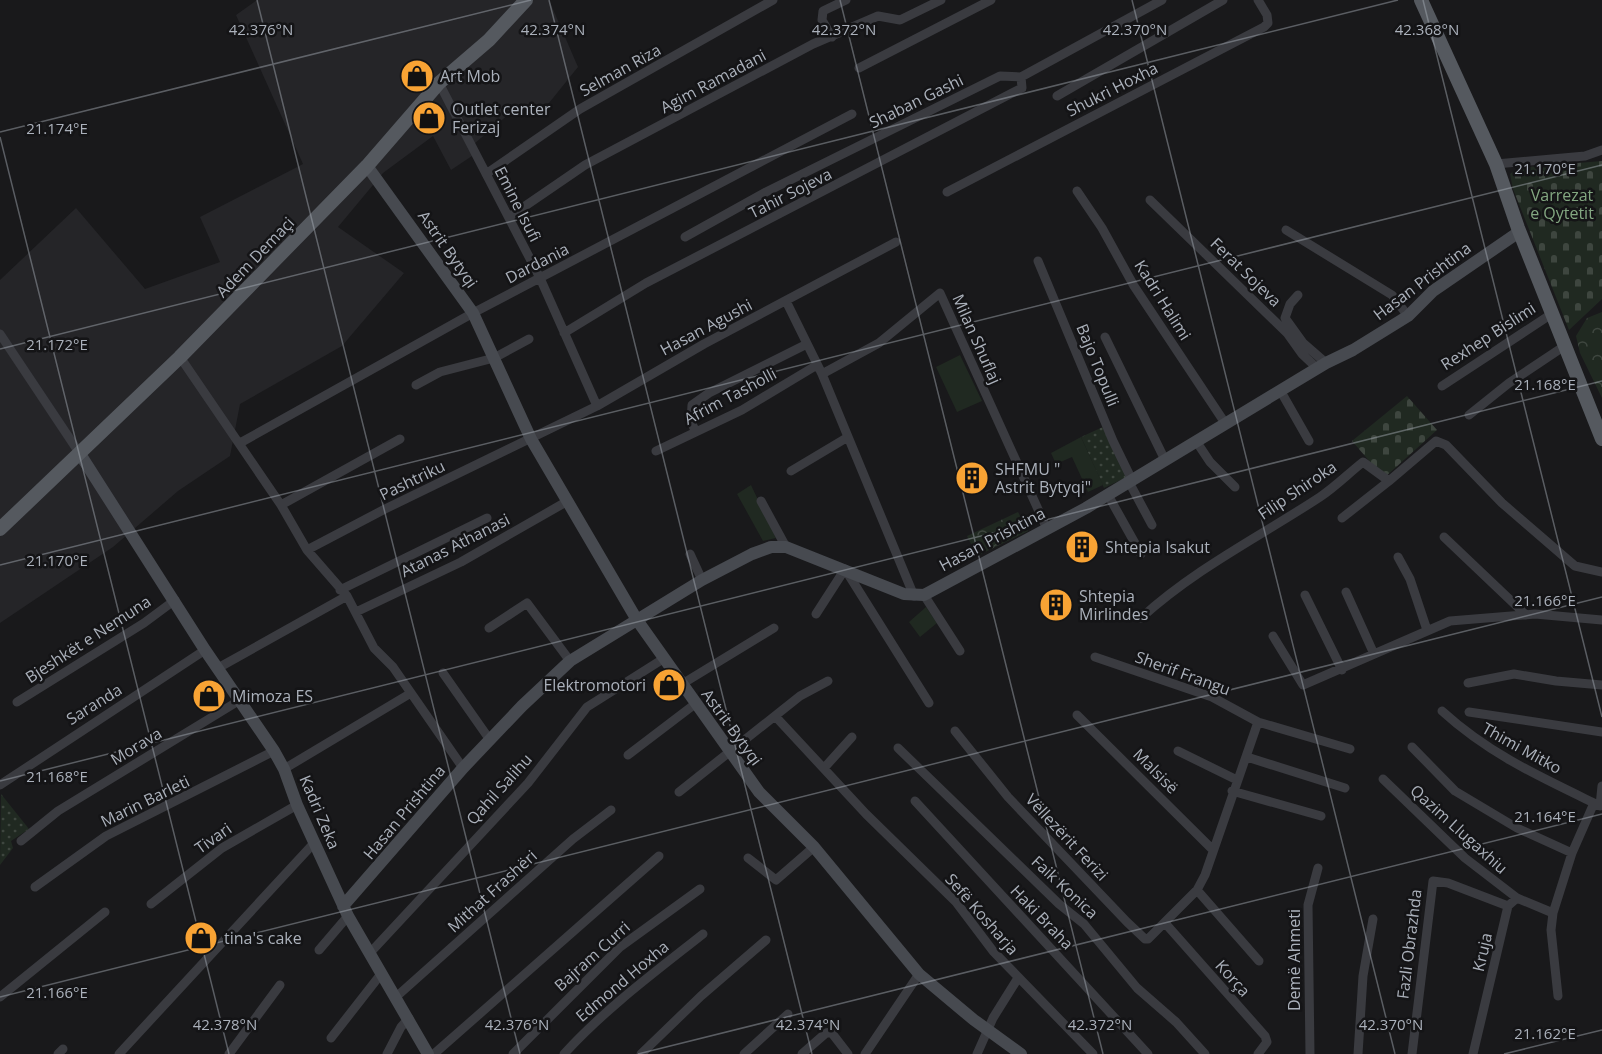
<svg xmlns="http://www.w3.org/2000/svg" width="1602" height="1054" font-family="'Open Sans',sans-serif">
<defs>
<pattern id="grass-dots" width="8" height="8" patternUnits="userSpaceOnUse" patternTransform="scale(1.5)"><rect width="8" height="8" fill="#202921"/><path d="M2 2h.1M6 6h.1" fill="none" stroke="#3e463f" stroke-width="1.8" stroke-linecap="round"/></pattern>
<pattern id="forest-crowns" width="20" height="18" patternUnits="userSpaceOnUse" patternTransform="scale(1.5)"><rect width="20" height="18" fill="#202921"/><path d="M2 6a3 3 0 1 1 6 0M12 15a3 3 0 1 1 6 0" fill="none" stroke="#3e463f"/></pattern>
<pattern id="cemetery-stones" width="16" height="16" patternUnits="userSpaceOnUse" patternTransform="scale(1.5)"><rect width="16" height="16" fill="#202921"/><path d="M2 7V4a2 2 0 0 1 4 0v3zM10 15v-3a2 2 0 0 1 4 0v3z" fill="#3e463f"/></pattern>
</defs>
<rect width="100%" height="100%" fill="#19191b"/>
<path fill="#252528" d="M257,0H549L578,67L549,103L510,113L474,144L472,156L451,170L433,136L383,173L338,227L404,273L342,346L240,404L230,456L178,491L113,547L0,623V280L76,208L145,289L220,262L200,217L303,164L236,15Z"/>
<path fill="url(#grass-dots)" d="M1105,426L1129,476L1104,488L1081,437Z
M1,794L29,829L11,841L13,848L0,865Z"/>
<path fill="url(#forest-crowns)" d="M1602,312V398L1580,353L1576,336L1587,318Z
M1018,512L1028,531L977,556L967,536Z"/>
<path fill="url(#cemetery-stones)" d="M1602,161V299L1569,330L1513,189L1510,174L1517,168Z
M1407,396L1437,430L1384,478L1352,441Z"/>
<path fill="#202921" d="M960,355L982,401L957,412L936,367Z
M1081,437L1103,485L1088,492L1072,457L1056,464L1051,453Z
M751,485L776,538L763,541L737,494Z
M926,607L937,623L920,637L909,622Z"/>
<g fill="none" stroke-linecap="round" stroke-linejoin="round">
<path stroke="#3a3b40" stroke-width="9" d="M832,37L822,20L823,11L846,0
M859,68L991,0
M439,83L540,278L597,406
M1057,96L1223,0
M1496,164L1585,156L1602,150
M486,174L580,109L773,0
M1077,191L1102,228L1134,286L1225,423
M947,192L1264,27L1268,23L1267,15L1258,0
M1150,200L1287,333L1302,354L1318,369
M509,217L585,165L813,44L878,16L900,20L941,0
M1286,230L1392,295L1408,316
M685,237L766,192L1000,76L1021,77L1162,0
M1038,261L1113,441L1132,480
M1298,295L1290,304L1285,318L1303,343L1326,363
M786,301L822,374L914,596
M564,333L646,283L1014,92L1022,88L1021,77
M0,334L80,454
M1105,337L1164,458
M180,357L281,505L307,550L347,596L374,648L393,667L463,768
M822,374L879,343L940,293L1047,529
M416,385L440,372L494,358L529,339
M1442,386L1553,313
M1280,390L1309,441
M1469,415L1509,383L1566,345
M696,432L691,422L692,405L709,393L807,344
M1196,441L1210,462L1235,487
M240,443L473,313L852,114
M656,451L742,410L817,365
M791,471L848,437
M1129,482L1152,525
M1108,495L1141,554
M761,501L786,547
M281,505L400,439
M1342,518L1389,481
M1444,537L1526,615
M307,550L385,509L597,406L704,344L896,242
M690,554L702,580
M1398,557L1410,579L1427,630
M340,590L487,518
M1346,592L1374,654
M924,595L960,651
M1305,595L1342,670
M356,612L461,562L566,502
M816,614L845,569L929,703
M1141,618C1196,568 1259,537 1320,497C1335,487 1349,473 1363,462L1389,481L1436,441L1446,445L1502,503L1575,566L1602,572
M489,628L527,603L570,661
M1273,636L1303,685L1450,621L1535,614L1602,620
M218,668L347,596
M443,673L490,740
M1468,683L1514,674L1556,681L1602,685
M682,684L774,628
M17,702L144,623L175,600
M1442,711C1488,753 1538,776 1594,803
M1469,712L1602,732
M1077,715L1212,849
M775,716L866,814L956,902L993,951L1093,1054
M1258,722L1350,749
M955,731L1008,797L1127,922L1145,939H1148L1197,890L1205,875L1258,722L1212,697L1095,657
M1412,747L1455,791L1517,828L1572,853
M898,748L1059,904L1084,924L1137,988L1176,1022L1205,1054
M1178,751L1237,780
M628,755L695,704
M1247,757L1345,788
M825,767L852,737
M284,769L411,693
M1383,779L1465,858L1517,898
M0,785L205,650
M1232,791L1321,816
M679,792L800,696L828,681
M915,801L1148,1054
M21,841L58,811L240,700
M748,858L776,880L814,847
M35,887L106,836L274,751
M1197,890L1259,961
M151,904L222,848L297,805
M1553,913L1572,853L1594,803L1600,806L1602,786
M1165,923L1265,1036L1267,1042L1258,1054
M319,950L348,916
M369,954L528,783L587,707L663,659
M0,997L105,912
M396,997L573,839L611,810
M331,1038L381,974
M58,1054L63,1049
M119,1054L314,843
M229,1054L280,985
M387,1054L401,1027L409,1018
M434,1054L659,856
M513,1054L620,947L700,889
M564,1054C605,1009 655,972 703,934
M641,1054L701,996L766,940
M744,1054L788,1014
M802,1054L826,1033L831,1032L848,1054
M865,1054L919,974
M977,1054L993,1018L1018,978
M1310,1054L1308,905L1318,868
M1358,1054L1363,976L1373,919
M1412,1054L1433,881L1448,883L1508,906
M1473,1054L1508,906L1517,898L1553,913L1551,930L1558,996"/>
<path stroke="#474a50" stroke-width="12" d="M367,166L473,313L531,439L637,620L759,792L814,847L919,974L974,1020L1021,1054
M80,454L205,650L274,751L284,769L297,805L348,916L428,1054
M343,906L463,768L522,706L570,661L702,580L752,554L771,547H786L904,594L924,595L1086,508L1326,363L1353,350L1408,316L1433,291L1519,232"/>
<path stroke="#55595f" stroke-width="14" d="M1421,0L1496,164L1518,228L1602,439
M0,529L180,357L367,166L439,83L489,40L526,0"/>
</g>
<path fill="none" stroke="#abb1bb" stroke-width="1.5" stroke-opacity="0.45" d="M257,0L520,1054M549,0L812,1054M840,0L1103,1054M1132,0L1395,1054M1423,0L1602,717M0,132L531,0M0,137L229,1054M0,349L1398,0M0,565L1602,165M0,781L1602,381M0,997L1602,597M638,1054L1602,814M1504,1054L1602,1030"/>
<defs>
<symbol id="shop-disc" viewBox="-11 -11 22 22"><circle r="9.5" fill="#f8a334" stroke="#141416"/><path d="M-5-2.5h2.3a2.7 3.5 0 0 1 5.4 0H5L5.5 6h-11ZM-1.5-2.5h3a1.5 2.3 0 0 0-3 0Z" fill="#111"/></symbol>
<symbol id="building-disc" viewBox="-11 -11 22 22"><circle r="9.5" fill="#f8a334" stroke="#141416"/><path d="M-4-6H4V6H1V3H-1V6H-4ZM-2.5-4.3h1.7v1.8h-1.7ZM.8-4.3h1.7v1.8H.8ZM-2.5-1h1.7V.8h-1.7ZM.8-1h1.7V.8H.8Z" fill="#111"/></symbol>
</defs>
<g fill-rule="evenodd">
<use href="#shop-disc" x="398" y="57" width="38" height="38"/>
<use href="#shop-disc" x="410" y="99" width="38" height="38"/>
<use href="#building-disc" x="953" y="459" width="38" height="38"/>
<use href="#building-disc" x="1063" y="528" width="38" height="38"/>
<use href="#building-disc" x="1037" y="586" width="38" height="38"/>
<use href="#shop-disc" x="650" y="666" width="38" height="38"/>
<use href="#shop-disc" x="190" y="677" width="38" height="38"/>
<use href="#shop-disc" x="182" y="919" width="38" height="38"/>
</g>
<g text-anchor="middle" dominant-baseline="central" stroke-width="5" stroke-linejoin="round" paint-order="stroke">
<g font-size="16" fill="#abb1bb" stroke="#141416">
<text transform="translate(620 70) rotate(-29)">Selman Riza</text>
<text transform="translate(713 81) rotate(-28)">Agim Ramadani</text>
<text transform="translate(1112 89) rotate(-27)">Shukri Hoxha</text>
<text transform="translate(916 101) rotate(-26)">Shaban Gashi</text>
<text transform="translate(790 193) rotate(-27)">Tahir Sojeva</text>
<text transform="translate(518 204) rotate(63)">Emine Isufi</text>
<text transform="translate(448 249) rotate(55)">Astrit Bytyqi</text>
<text transform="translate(255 257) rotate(-46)">Adem Demaçi</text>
<text transform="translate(537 263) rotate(-27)">Dardania</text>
<text transform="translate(1246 272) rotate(44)">Ferat Sojeva</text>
<text transform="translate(1422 281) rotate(-37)">Hasan Prishtina</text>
<text transform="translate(1163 300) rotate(58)">Kadri Halimi</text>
<text transform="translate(706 327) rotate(-28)">Hasan Agushi</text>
<text transform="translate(1488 336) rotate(-33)">Rexhep Bislimi</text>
<text transform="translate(977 339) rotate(66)">Milan Shuflaj</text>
<text transform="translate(1098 365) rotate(68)">Bajo Topulli</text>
<text transform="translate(730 396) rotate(-28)">Afrim Tasholli</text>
<text transform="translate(412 480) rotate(-26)">Pashtriku</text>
<text transform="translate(1297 490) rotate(-34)">Filip Shiroka</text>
<text transform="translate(992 539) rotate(-28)">Hasan Prishtina</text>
<text transform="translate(455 545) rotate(-27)">Atanas Athanasi</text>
<text transform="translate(88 639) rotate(-33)">Bjeshkët e Nemuna</text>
<text transform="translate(1183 673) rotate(20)">Sherif Frangu</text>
<text transform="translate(94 704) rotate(-32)">Saranda</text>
<text transform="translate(732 727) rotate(54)">Astrit Bytyqi</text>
<text transform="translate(136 746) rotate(-31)">Morava</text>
<text transform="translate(1522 748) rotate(29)">Thimi Mitko</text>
<text transform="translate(1156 771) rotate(45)">Malsisë</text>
<text transform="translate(499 789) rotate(-48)">Qahil Salihu</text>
<text transform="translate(145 801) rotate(-26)">Marin Barleti</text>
<text transform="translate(320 812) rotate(67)">Kadri Zeka</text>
<text transform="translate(404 812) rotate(-50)">Hasan Prishtina</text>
<text transform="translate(1459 829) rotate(42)">Qazim Llugaxhiu</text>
<text transform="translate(1067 837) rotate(47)">Vëllezërit Ferizi</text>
<text transform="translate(213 838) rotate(-35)">Tivari</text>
<text transform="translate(1065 887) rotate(43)">Faik Konica</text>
<text transform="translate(492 891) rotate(-42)">Mithat Frashëri</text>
<text transform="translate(982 914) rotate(49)">Sefë Kosharja</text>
<text transform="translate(1042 917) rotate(46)">Haki Braha</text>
<text transform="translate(1409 944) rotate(-83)">Fazli Obrazhda</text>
<text transform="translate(1482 952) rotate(-77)">Kruja</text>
<text transform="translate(592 956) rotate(-42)">Bajram Curri</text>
<text transform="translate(1294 960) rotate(-90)">Demë Ahmeti</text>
<text transform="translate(1233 978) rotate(48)">Korça</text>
<text transform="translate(622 981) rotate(-40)">Edmond Hoxha</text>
</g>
<g font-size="16" fill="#abb1bb" stroke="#141416" text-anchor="start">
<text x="440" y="76">Art Mob</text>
<text x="452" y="109">Outlet center<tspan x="452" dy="18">Ferizaj</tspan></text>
<text x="995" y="469">SHFMU "<tspan x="995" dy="18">Astrit Bytyqi"</tspan></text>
<text x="1105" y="547">Shtepia Isakut</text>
<text x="1079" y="596">Shtepia<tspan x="1079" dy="18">Mirlindes</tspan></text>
<text x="646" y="685" text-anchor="end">Elektromotori</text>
<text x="232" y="696">Mimoza ES</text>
<text x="224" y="938">tina's cake</text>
</g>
<g font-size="16" fill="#83a781" stroke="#141416">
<text x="1562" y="195">Varrezat<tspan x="1562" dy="18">e Qytetit</tspan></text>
</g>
</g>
<g font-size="15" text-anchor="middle" fill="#abb1bb" stroke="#141416" stroke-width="5" stroke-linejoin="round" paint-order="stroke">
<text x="261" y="35">42.376°N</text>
<text x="553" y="35">42.374°N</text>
<text x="844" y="35">42.372°N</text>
<text x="1135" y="35">42.370°N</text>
<text x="1427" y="35">42.368°N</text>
<text x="57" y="134">21.174°E</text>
<text x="1545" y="174">21.170°E</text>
<text x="57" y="350">21.172°E</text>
<text x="1545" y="390">21.168°E</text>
<text x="57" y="566">21.170°E</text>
<text x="1545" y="606">21.166°E</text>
<text x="57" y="782">21.168°E</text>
<text x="1545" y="822">21.164°E</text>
<text x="57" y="998">21.166°E</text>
<text x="225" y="1030">42.378°N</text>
<text x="517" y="1030">42.376°N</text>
<text x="808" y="1030">42.374°N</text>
<text x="1100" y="1030">42.372°N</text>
<text x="1391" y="1030">42.370°N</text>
<text x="1545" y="1039">21.162°E</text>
</g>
</svg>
